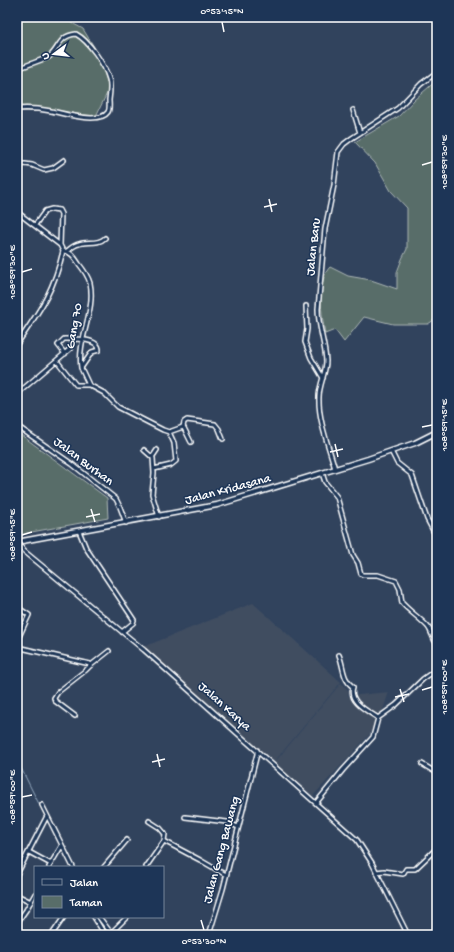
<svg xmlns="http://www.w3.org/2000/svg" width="454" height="952" font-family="'Gochi Hand',sans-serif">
<rect width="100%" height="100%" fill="#31435d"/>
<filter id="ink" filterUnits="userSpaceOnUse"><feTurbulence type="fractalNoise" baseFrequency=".025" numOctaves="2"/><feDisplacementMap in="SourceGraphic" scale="8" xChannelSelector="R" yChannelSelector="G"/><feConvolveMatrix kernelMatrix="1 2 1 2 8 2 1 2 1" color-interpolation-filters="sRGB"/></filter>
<g filter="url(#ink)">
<path fill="#3f4d61" d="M253,603L341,682L274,762L143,647Z
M341,683L349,691L348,696L389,692L383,710L370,734L313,796L274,763Z"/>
<path fill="#586d69" stroke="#acb6b4" d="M28,17H61L83,29L99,55L109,89L96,116L57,112L17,111V20Z
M437,80V318L428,324H393L364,317L344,342L335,330L325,334C322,316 316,281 330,267L348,276L371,280L397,289V272L402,259L407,249V208L391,191L375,163L355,142L399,116L414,100Z
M17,432L107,498L108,518L26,533L17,537Z"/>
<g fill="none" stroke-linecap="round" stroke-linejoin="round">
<path stroke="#92a6bc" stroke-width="1" d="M17,760L45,816
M47,819L60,845
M66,857L71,867
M96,917L108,935"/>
<defs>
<path id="street" d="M17,69L49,57C60,48 58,36 76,34C89,41 105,65 109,79C111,85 110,93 109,100C109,104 110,109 108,112C99,125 63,113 51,111C40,109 28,108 17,109
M353,110L360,133
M17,165L25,164L32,165L44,170L53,168L64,160
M17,212L60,245L63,251
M35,225L45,211L52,209L59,210L61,214L60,245
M63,251C71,251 75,258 79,264C83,269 88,276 90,283C96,311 77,339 81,368
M67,251C71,248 74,245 79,244C87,241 98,245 105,238
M306,306L307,329L305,342L311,358L323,378
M17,344C40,310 54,291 63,251
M57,361L76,385H89L81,368L92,352L99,350C99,338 74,339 64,339L58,345L65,354
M89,385L104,393L118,407L163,430L169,432L183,427L184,422L187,420L215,424L219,429L223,439
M17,394L70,349L74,339
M17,426L72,464L116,499L120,507L126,523
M183,426L191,442
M144,450L153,458L154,473L152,494L159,517
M391,451L397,463L412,475L427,519L437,538
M153,456L157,450
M154,469L171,465L176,461L174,443L169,432
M335,469C329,447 318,420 319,397C319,385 326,373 326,361C325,343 318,326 318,309L325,229L334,185L338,152L344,144L352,138L398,108L421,84L437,72
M322,473L325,482L337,497L353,555L358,563L361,574L363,575H378L396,581L400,589L402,603C410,612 420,618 428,627C432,632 432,638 437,644
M79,531L86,548L134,620L133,623L122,632
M17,542L24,551L144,650L357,840L372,863L408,935
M17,607L29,615L17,641
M17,647L90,664V666L86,670L58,692L54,698L55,701L75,716
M339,655C344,667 342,679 353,687C348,702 368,711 378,718
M90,666L109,651
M422,764L437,773
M316,803L343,770L373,737L378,718L396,705L423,679L437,669
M42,805L73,867
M185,817L227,822L238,827
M164,841L200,860L226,875
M29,852L51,864
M49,867L62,845
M104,867L127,840
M146,867L164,841L165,834L160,828L149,821
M376,872L384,871L403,874L406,869H415L437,848
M17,874L47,816
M17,895L31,902
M94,917L105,935
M99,917L111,933
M17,923L26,910L35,894
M53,933L64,917
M109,935L127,917
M209,935L223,889L257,754V750"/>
<path id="secondary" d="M17,542L217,505L368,459L415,443L437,432"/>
</defs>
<use href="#street" stroke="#fff" stroke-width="6"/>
<use href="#secondary" stroke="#fff" stroke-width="7"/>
<use href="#street" stroke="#1d3557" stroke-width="3"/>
<use href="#secondary" stroke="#1d3557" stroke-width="4"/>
</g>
</g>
<path fill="none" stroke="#fff" stroke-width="1.5" d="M222,22L224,32M422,165L432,162M269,199L272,212M264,207L277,204M22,272L32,269M422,427L432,425M335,444L338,457M330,452L343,449M91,509L95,522M86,517L100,514M22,535L32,532M400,689L404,702M422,690L432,687M395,697L409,694M157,754L160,767M152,762L165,759M22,797L32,795M201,920L204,930"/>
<g text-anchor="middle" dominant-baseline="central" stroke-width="3" stroke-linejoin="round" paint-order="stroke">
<g font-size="13" fill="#fff" stroke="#1d3557">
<text transform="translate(314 247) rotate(-84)">Jalan Baru</text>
<text transform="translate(75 326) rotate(-80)">Gang 70</text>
<text transform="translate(83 462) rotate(37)">Jalan Burhan</text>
<text transform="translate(228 490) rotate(-15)">Jalan Kridasana</text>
<text transform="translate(224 707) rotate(42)">Jalan Karya</text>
<text transform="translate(222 850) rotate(-75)">Jalan Gang Bawang</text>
</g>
</g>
<rect width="454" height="952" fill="none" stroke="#1d3557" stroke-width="44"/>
<rect x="34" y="866" width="130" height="52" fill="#1d3557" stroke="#77869a"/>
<rect x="42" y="879" width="20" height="6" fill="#1d3557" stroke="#77869a"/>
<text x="70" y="886" font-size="12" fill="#ffffff">Jalan</text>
<rect x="42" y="896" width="20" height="12" fill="#586d69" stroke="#77869a"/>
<text x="70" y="906" font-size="12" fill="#ffffff">Taman</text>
<g transform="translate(54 54) rotate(255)" stroke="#1d3557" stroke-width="3" paint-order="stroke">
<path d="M0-3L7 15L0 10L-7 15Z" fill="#ffffff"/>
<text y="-6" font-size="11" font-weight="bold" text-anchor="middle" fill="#ffffff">U</text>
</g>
<rect x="22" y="22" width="410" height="908" fill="none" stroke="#fff" stroke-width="1.5"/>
<g font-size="10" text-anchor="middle" fill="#fff">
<text x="222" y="14">0°53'15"N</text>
<text transform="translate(443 162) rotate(-90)" y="4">108°59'30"E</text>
<text transform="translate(11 272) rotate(-90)" y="4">108°59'30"E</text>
<text transform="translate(443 425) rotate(-90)" y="4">108°59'15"E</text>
<text transform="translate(11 535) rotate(-90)" y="4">108°59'15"E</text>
<text transform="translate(443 687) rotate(-90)" y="4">108°59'00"E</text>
<text transform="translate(11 797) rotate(-90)" y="4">108°59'00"E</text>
<text x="204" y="944">0°53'30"N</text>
</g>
</svg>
